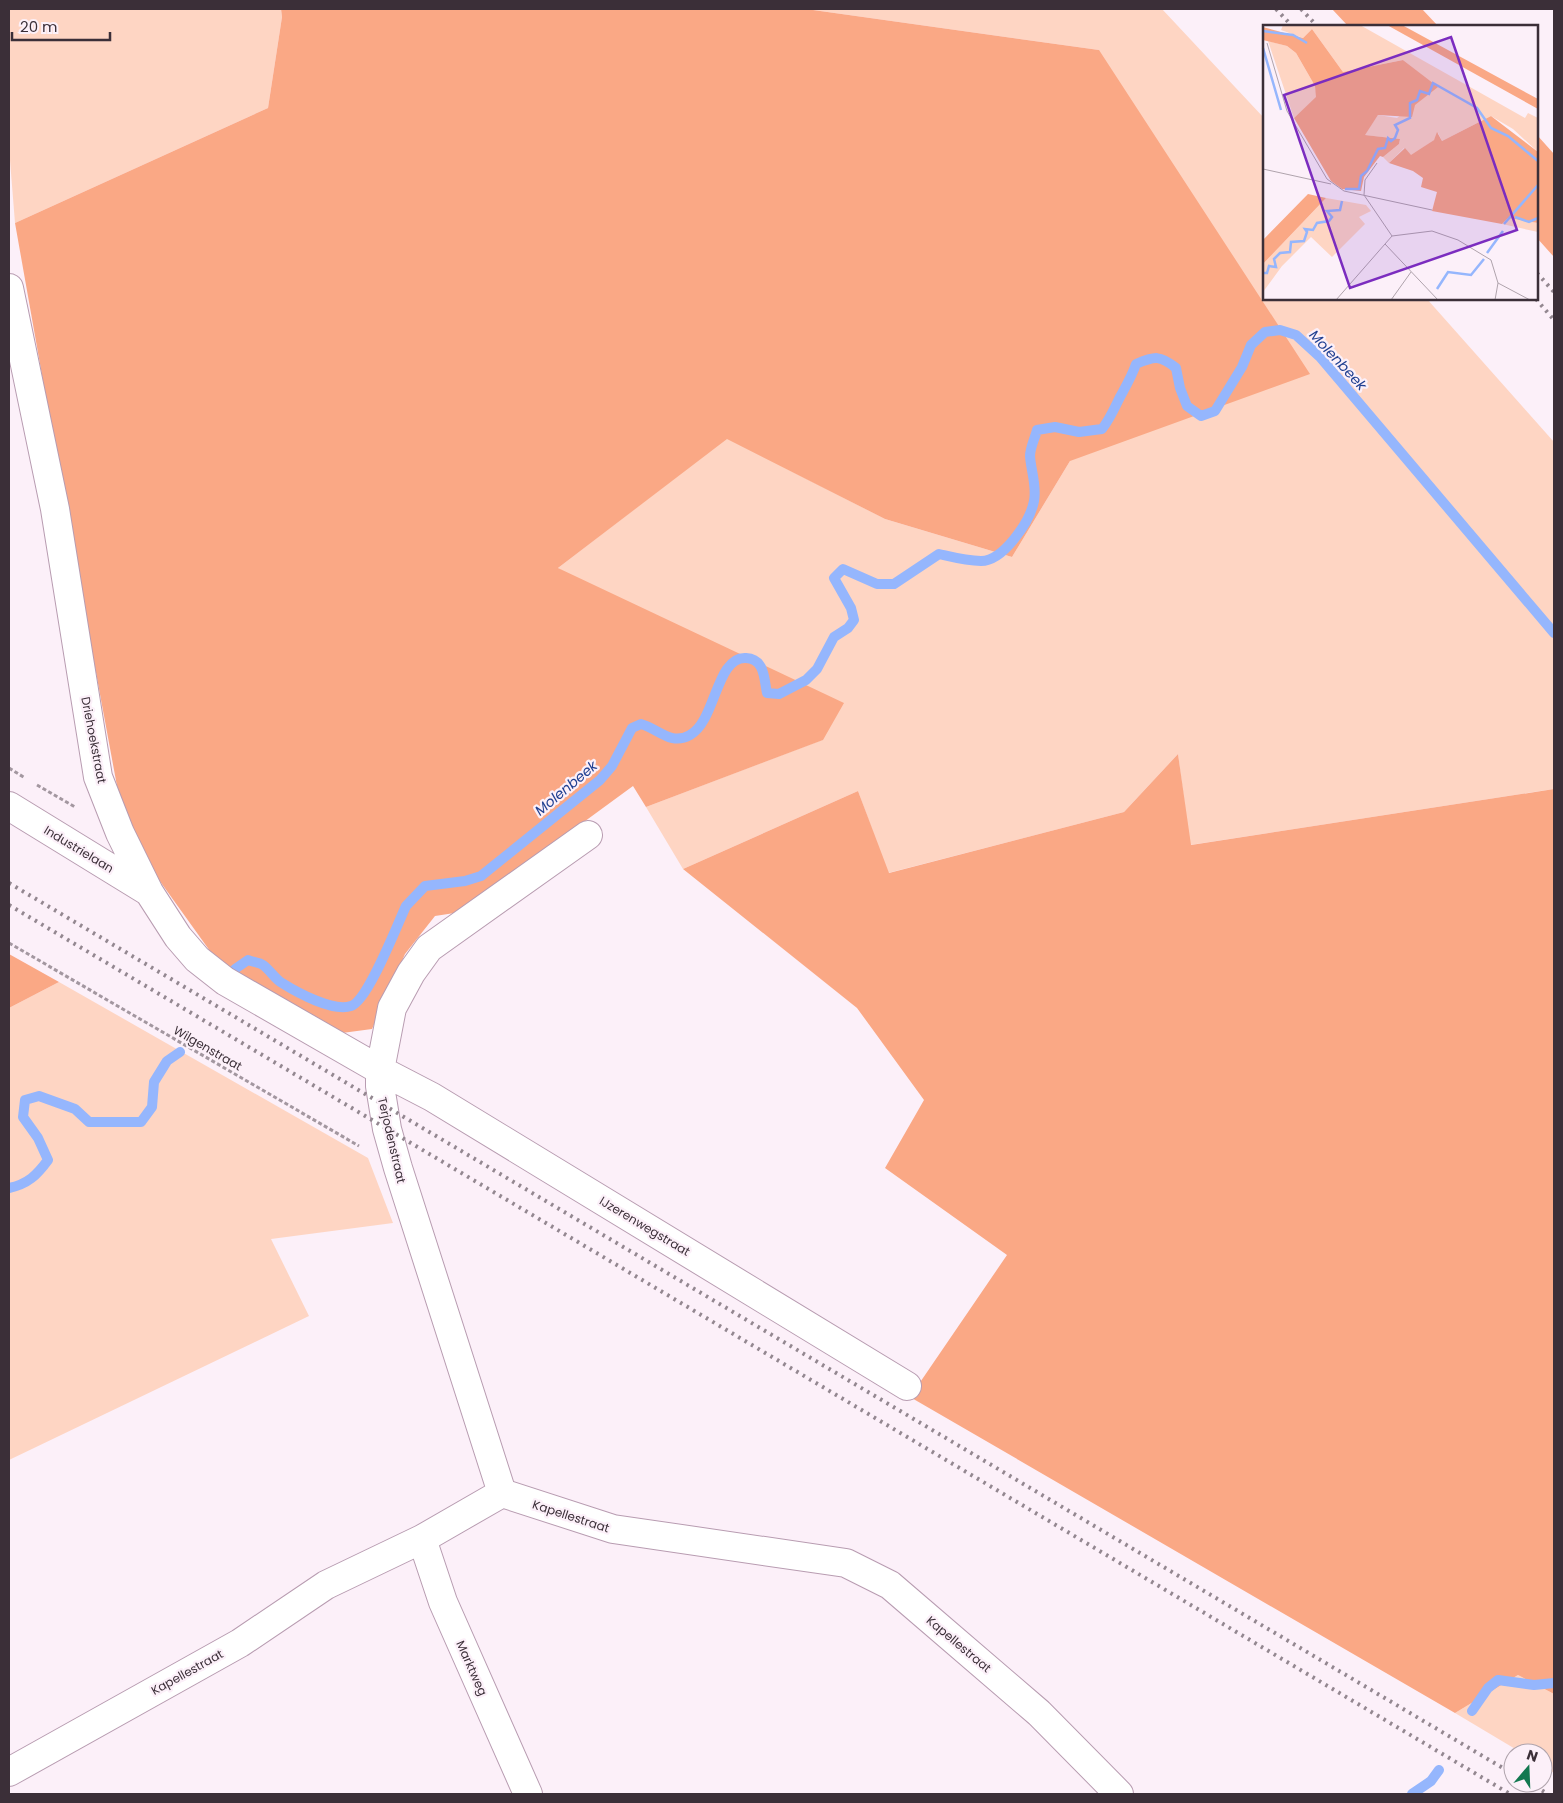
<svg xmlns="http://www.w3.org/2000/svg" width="1563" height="1803" font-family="Poppins,sans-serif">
<rect width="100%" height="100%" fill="#fcf0f9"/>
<path fill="#fed5c3" d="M10,9H281L282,17L268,108L15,223L9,148Z
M806,9H1162L1264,118V299H1427L1554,442V789L1190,845L1178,754L1124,812L888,873L858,791L683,869L646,807L822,740L558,568L727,438L885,519L1012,557L1070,461L1099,50Z
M59,982L368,1158L393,1223L271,1239L309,1316L9,1460V1008Z
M1518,1675L1554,1694V1773L1543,1766V1753H1522L1455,1713Z"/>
<path fill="#faa885" d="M281,9H806L1099,50L1310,374L1070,461L1012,557L885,519L727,439L558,568L844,703L823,740L646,807L633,786L461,912L435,916L405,954L372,1029L342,1033L282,1001L215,958L144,859L117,786L67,516L15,223L268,108L282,17Z
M1332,9H1422L1438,26H1348Z
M1537,135L1554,154V257L1537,238Z
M1178,754L1191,845L1554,789V1694L1518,1675L1455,1713L910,1397L1007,1255L885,1168L924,1100L857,1008L683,869L858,791L889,873L1124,812Z
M9,954L59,982L9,1008Z"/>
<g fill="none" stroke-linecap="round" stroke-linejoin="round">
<path stroke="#95b6fd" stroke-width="10" d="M235,969L248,960C252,962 259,962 263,965C270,970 275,979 282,983C298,993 333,1012 351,1006C368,1001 397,925 406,906L425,886L465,881L481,876L600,780L612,766L632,728L641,724C659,729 671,746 690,735C716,721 716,656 746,658C765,659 764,679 767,693L779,694L806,680L817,669L834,637L848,628L854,620L851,608L834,578L843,569L877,584H894L939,554C952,557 967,561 981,561C1003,561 1030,522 1034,501C1037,486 1031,471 1030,456C1030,448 1035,438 1037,430L1055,427L1079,432L1102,429C1110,419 1114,409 1120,397C1126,386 1132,376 1136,364C1155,356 1160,355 1176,368L1180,388L1187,406L1201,416L1215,411L1242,367L1251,345L1265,332L1280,330L1296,335L1320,357L1554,633
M9,1188C28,1184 37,1175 48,1160L38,1138L23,1117L25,1100L39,1096L75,1109L89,1122H141L152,1107L154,1082L167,1061L180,1052
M1472,1711L1488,1688L1498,1680L1534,1685L1554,1683
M1412,1794L1431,1781L1439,1770"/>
<defs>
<path id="minor" d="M9,288L55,509L98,777L120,833L149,892L178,937L197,959L225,981L380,1070L432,1097L907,1386
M9,806L149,892
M502,1493L398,1168L387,1129L380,1086V1070L392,1008L411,973L429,948L588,835
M422,1539L443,1602L528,1794
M9,1772L240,1643L326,1585L422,1539L502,1493L613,1529L846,1563L890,1585L1039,1713L1119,1794"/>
</defs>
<use href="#minor" stroke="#b89cb1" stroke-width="30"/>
<path stroke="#a397a0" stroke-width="3" stroke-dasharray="4 2.5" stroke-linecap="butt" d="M9,768L25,778
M37,785L75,807
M9,943L359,1146"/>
<use href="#minor" stroke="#fff" stroke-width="28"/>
<path stroke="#938790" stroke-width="4" stroke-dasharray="2.5 5" stroke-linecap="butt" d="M1276,9L1292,26
M1301,9L1317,26
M1537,273L1554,292
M1536,299L1554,320
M9,883L1513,1774
M9,905L1510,1794
M1529,1783L1548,1794"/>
</g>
<g text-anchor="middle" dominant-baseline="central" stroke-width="4.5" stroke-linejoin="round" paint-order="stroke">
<g font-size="12" fill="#3b2f38" stroke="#fcf0f9">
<text transform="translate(94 740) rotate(79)">Driehoekstraat</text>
<text transform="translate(79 849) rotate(31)">Industrielaan</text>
<text transform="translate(208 1048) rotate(30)">Wilgenstraat</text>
<text transform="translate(392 1140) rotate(77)">Terjodenstraat</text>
<text transform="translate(645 1226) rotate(31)">IJzerenwegstraat</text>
<text transform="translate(571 1516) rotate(18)">Kapellestraat</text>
<text transform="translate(959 1644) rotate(40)">Kapellestraat</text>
<text transform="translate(472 1668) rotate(66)">Marktweg</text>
<text transform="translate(187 1672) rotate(-29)">Kapellestraat</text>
</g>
<g font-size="14" font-style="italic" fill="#214091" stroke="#fcf0f9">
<text transform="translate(1338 360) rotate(47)">Molenbeek</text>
<text transform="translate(566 788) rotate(-40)">Molenbeek</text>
</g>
</g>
<g transform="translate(1263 25)">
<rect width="275" height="275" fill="#fcf0f9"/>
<path d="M20,0H97L262,93L265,88L275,93V127L250,104L228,91L179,116L175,108L171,115L148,131L141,123L126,138L120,132L136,119L137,114L101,110L115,90L134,93L174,62L140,35L80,47L49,4L40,13L18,5ZM5,16L24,21L33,28L52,61L54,72L31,93ZM63,173L103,180L108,186L96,192L102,199L69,232L48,212L19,241L0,267V239ZM245,193L275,198V207L239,199Z" fill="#fed5c3"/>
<path d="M124,0H139L275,74V84ZM0,2L40,13L49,4L80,47L140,35L175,62L152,80L149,92L115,90L102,110L137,114L136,119L120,132L117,131L101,152L98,166L79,164L68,156L31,93L53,72L52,61L33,28L24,21L0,15ZM228,91L275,127V198L245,193L239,199L169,186L174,167L158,162L160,153L150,146L126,138L142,123L148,130L171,115L174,107L179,116ZM45,169L63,173L0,239V215Z" fill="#faa885"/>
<path fill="none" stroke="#95b6fd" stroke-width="2.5" d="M0,6L30,10L44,18M0,23L18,85M82,164H96L98,151L104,146L115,124L122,123L125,113L128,116L132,113L135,105L132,100L147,93V78L154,75L157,66L166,69L170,58L214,83L228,103L245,111L275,136M252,192L266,197L275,193M241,199L275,160M224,228L240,206M0,248H4L6,241L13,242L11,234L17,228L27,227L28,217L41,216L44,207L42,204L50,205L54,198L66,196L69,192L64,186L77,185L79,176M174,264L185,247L208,250L221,234"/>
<path fill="none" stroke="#afa3ac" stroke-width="1" d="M4,18L24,86L64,154L81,166L169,185M114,138L102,155L101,170L129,211M0,144L68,159M122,219L175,275M235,258L267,275M73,275L129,211L169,206L195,215L228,235L235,258L232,275M128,275L148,247"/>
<path fill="#7b2cbf" fill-opacity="0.15" stroke="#7b2cbf" stroke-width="2.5" d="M188,12L254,205L87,263L21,70Z"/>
<rect width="275" height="275" fill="none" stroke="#3b2f38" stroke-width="2.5"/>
</g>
<rect width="1563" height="1803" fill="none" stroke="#3b2f38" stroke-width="20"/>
<g transform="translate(1528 1768) rotate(19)"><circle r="24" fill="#fcf0f9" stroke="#afa3ac"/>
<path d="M0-4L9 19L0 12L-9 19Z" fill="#137850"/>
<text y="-8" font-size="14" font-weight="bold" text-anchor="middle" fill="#3b2f38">N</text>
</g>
<path d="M12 32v8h98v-8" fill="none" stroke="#3b2f38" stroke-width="2.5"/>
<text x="20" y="32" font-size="15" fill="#3b2f38" stroke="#fcf0f9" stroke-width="4" paint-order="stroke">20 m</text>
</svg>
